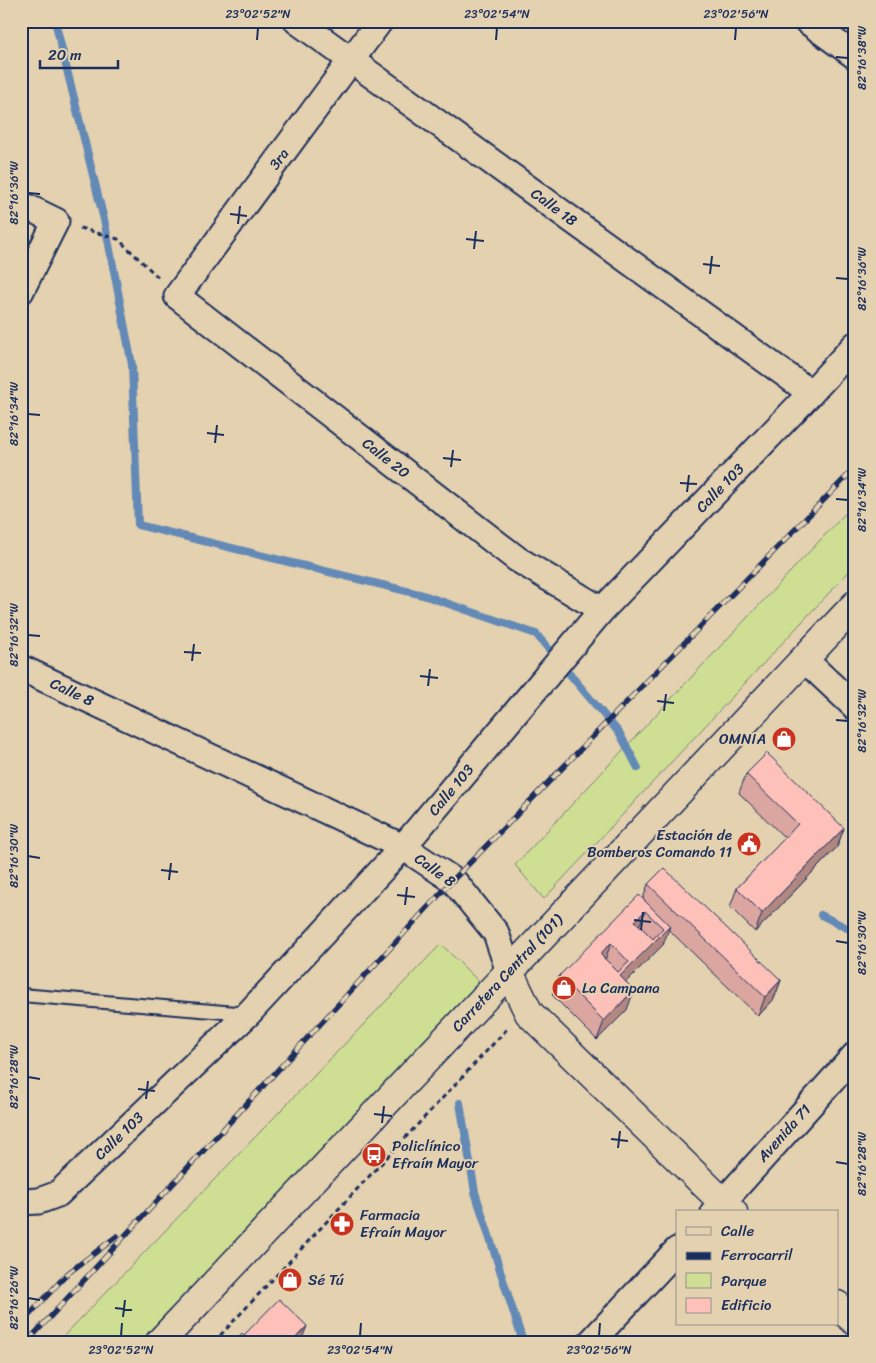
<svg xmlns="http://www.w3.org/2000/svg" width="876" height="1363" font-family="Sriracha,sans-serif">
<rect width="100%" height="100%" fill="#e4d1af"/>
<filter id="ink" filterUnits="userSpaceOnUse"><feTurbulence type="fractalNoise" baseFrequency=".02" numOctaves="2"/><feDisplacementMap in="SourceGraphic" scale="10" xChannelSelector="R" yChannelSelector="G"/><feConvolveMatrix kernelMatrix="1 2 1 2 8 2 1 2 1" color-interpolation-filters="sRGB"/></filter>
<g filter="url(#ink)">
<path fill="#cede92" stroke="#748678" d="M855,503V565L544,899L515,865Z
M441,944L479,982L142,1342H58Z"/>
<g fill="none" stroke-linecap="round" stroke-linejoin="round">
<path stroke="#638ab6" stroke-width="8" d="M55,21L105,224L132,365L138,525L423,595L536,634L620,734L638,768
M821,915L855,932
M460,1103L475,1192L523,1342"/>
<defs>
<path id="service" d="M21,995L248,1014"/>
<path id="minor" d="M297,21L811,393
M380,21L177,296L517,559L602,610
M807,21L855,56
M21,204L56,221L21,291
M804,659L855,707
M21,668L403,847L453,880L496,933L509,972
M21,1202L39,1201L58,1194L248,1014L403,847L602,610L811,393L855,345
M714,1212L855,1055
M591,1342L677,1250"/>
<path id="tertiary" d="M509,972L529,1013L733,1212
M837,1305L855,1321"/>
<path id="primary" d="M160,1342L855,605"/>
</defs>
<use href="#service" stroke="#1b2f5e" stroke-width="16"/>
<use href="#minor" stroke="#1b2f5e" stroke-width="29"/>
<use href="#tertiary" stroke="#1b2f5e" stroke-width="31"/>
<use href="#primary" stroke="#1b2f5e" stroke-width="31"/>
<path stroke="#1b2f5e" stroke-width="3" stroke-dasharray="5 4" stroke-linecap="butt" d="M80,228L118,239L159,278
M214,1342L508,1028"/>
<use href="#service" stroke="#e4d1af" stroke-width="12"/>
<use href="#minor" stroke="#e4d1af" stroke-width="25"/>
<use href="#tertiary" stroke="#e4d1af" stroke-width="28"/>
<use href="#primary" stroke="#e4d1af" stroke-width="28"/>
<defs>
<path id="rail" d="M21,1324L67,1274L117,1236
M27,1342L453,880L855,468"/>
</defs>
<use href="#rail" stroke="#1b2f5e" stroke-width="5.5"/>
<use href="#rail" stroke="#e4d1af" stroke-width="4" stroke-dasharray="11" stroke-linecap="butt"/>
</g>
<path fill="#daa69f" stroke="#1b2f5e" d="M746,774L844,828L837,847L755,932L730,907L737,888L785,838L739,793Z
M648,884L781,980L774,999L758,1016L668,929L663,945L626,982L627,1010L597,1040L552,995L559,976L643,899Z"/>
<path fill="#b18782" stroke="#1b2f5e" d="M844,828L837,847L755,932L762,913Z
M645,911L638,930L635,921Z
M670,926L663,945L613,995L620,976Z
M611,943L604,963L600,954Z
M781,980L774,999L758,1016L765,997Z
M634,990L627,1010L597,1040L604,1021Z
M307,1326L302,1339L299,1342H292Z"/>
<path fill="#fdc1b9" stroke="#1b2f5e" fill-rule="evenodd" d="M767,753L844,828L762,913L737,888L798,824L746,774Z
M664,868L781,980L765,997L648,884Z
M639,895L670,926L620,976L634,990L604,1021L559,976ZM645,911L663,928L653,939L635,921ZM611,943L629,962L618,972L600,954Z
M279,1299L307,1326L292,1342H251L244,1335Z
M242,1333L251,1342H234Z"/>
</g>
<path fill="none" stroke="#1b2f5e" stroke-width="2" d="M257,40L258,28M496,40L497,28M735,40L736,28M836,57L848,58M28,193L40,194M230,214L247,216M238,224L240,206M466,239L484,241M474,249L476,231M703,264L720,266M710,274L712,256M836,278L848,279M28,414L40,415M207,433L224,435M215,443L217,425M443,458L461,460M451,467L453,450M680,483L697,484M687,492L689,475M836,499L848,500M28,635L40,636M184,652L201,653M192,661L194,644M420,676L438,678M428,686L430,669M657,701L674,703M664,711L666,694M836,720L848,721M28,856L40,858M161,870L178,872M169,880L171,863M397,895L415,897M405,905L407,887M634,920L651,922M641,930L643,912M836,941L848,943M28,1077L40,1079M138,1089L155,1091M146,1099L148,1081M374,1114L392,1116M382,1123L384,1106M611,1139L628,1141M618,1148L620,1131M836,1162L848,1164M28,1298L40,1300M115,1308L132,1310M123,1317L125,1300M121,1336L122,1323M360,1336L361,1323M599,1336L600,1323"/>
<defs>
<symbol id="shop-disc" viewBox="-11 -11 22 22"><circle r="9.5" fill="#c8321e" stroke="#e4d1af"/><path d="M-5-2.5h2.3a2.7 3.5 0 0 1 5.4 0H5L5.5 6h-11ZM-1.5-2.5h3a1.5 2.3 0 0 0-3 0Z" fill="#fff"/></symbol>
<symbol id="civic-disc" viewBox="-11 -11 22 22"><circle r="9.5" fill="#c8321e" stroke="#e4d1af"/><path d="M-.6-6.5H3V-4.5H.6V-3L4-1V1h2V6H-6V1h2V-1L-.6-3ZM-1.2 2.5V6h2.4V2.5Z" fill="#fff"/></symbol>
<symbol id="bus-disc" viewBox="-11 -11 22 22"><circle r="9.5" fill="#c8321e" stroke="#e4d1af"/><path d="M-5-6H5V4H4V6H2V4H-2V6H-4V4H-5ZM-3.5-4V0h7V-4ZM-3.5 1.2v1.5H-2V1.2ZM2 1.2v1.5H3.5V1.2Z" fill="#fff"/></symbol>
<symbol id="pharmacy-disc" viewBox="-11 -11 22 22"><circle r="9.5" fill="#c8321e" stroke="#e4d1af"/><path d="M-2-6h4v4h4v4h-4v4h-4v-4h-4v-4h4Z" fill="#fff"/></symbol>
</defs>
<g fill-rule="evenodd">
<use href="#shop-disc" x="770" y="725" width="28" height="28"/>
<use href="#civic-disc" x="735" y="830" width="28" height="28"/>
<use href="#shop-disc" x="550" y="974" width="28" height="28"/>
<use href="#bus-disc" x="360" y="1141" width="28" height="28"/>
<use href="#pharmacy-disc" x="328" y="1210" width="28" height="28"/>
<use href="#shop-disc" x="276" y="1266" width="28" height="28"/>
</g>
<g text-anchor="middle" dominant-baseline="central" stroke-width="4" stroke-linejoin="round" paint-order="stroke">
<g font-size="15" fill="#1b2f5e" stroke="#e4d1af">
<text transform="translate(279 159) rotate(-53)">3ra</text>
<text transform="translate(554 207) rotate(36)">Calle 18</text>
<text transform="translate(386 458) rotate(38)">Calle 20</text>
<text transform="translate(720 488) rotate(-46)">Calle 103</text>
<text transform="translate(72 692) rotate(25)">Calle 8</text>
<text transform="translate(451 790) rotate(-50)">Calle 103</text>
<text transform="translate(435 870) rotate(36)">Calle 8</text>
<text transform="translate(507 973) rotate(-47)">Carretera Central (101)</text>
<text transform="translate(784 1133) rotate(-48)">Avenida 71</text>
<text transform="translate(119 1136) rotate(-44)">Calle 103</text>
</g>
<g font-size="15" fill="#1b2f5e" stroke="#e4d1af" text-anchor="start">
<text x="766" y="739" text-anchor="end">OMNIA</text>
<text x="732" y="835" text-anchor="end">Estación de<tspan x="732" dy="17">Bomberos Comando 11</tspan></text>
<text x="582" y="988">La Campana</text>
<text x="392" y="1146">Policlínico<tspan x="392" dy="17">Efraín Mayor</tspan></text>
<text x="360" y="1215">Farmacia<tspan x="360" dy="17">Efraín Mayor</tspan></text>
<text x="308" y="1280">Sé Tú</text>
</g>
</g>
<rect width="876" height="1363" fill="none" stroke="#e4d1af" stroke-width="55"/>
<rect x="676" y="1210" width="162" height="115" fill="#e4d1af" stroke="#94908f"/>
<rect x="686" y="1227" width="25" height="8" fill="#e4d1af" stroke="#94908f"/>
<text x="721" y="1236" font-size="15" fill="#1b2f5e">Calle</text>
<rect x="686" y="1252" width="25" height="8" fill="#1b2f5e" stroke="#94908f"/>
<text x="721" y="1260" font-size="15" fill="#1b2f5e">Ferrocarril</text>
<rect x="686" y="1273" width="25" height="15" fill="#cede92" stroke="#94908f"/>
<text x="721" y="1286" font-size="15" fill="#1b2f5e">Parque</text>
<rect x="686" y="1298" width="25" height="15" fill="#fdc1b9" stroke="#94908f"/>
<text x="721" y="1310" font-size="15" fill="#1b2f5e">Edificio</text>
<path d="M40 60v8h78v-8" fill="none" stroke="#1b2f5e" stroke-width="2.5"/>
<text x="48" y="60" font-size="15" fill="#1b2f5e" stroke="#e4d1af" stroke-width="4" paint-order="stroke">20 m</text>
<rect x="28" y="28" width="820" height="1308" fill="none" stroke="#1b2f5e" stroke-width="2"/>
<g font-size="12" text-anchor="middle" fill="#1b2f5e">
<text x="258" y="18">23°02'52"N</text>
<text x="497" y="18">23°02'54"N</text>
<text x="736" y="18">23°02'56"N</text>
<text transform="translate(862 58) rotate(-90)" y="4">82°16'38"W</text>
<text transform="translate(14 193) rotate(-90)" y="4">82°16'36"W</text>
<text transform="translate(862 279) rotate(-90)" y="4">82°16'36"W</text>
<text transform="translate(14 414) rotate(-90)" y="4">82°16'34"W</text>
<text transform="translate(862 500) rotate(-90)" y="4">82°16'34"W</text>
<text transform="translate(14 635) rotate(-90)" y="4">82°16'32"W</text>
<text transform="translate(862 721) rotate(-90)" y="4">82°16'32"W</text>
<text transform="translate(14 856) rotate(-90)" y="4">82°16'30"W</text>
<text transform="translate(862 943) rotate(-90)" y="4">82°16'30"W</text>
<text transform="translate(14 1077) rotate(-90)" y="4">82°16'28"W</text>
<text transform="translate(862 1164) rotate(-90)" y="4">82°16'28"W</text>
<text transform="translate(14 1298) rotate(-90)" y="4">82°16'26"W</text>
<text x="121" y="1354">23°02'52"N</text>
<text x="360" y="1354">23°02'54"N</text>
<text x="599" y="1354">23°02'56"N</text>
</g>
</svg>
